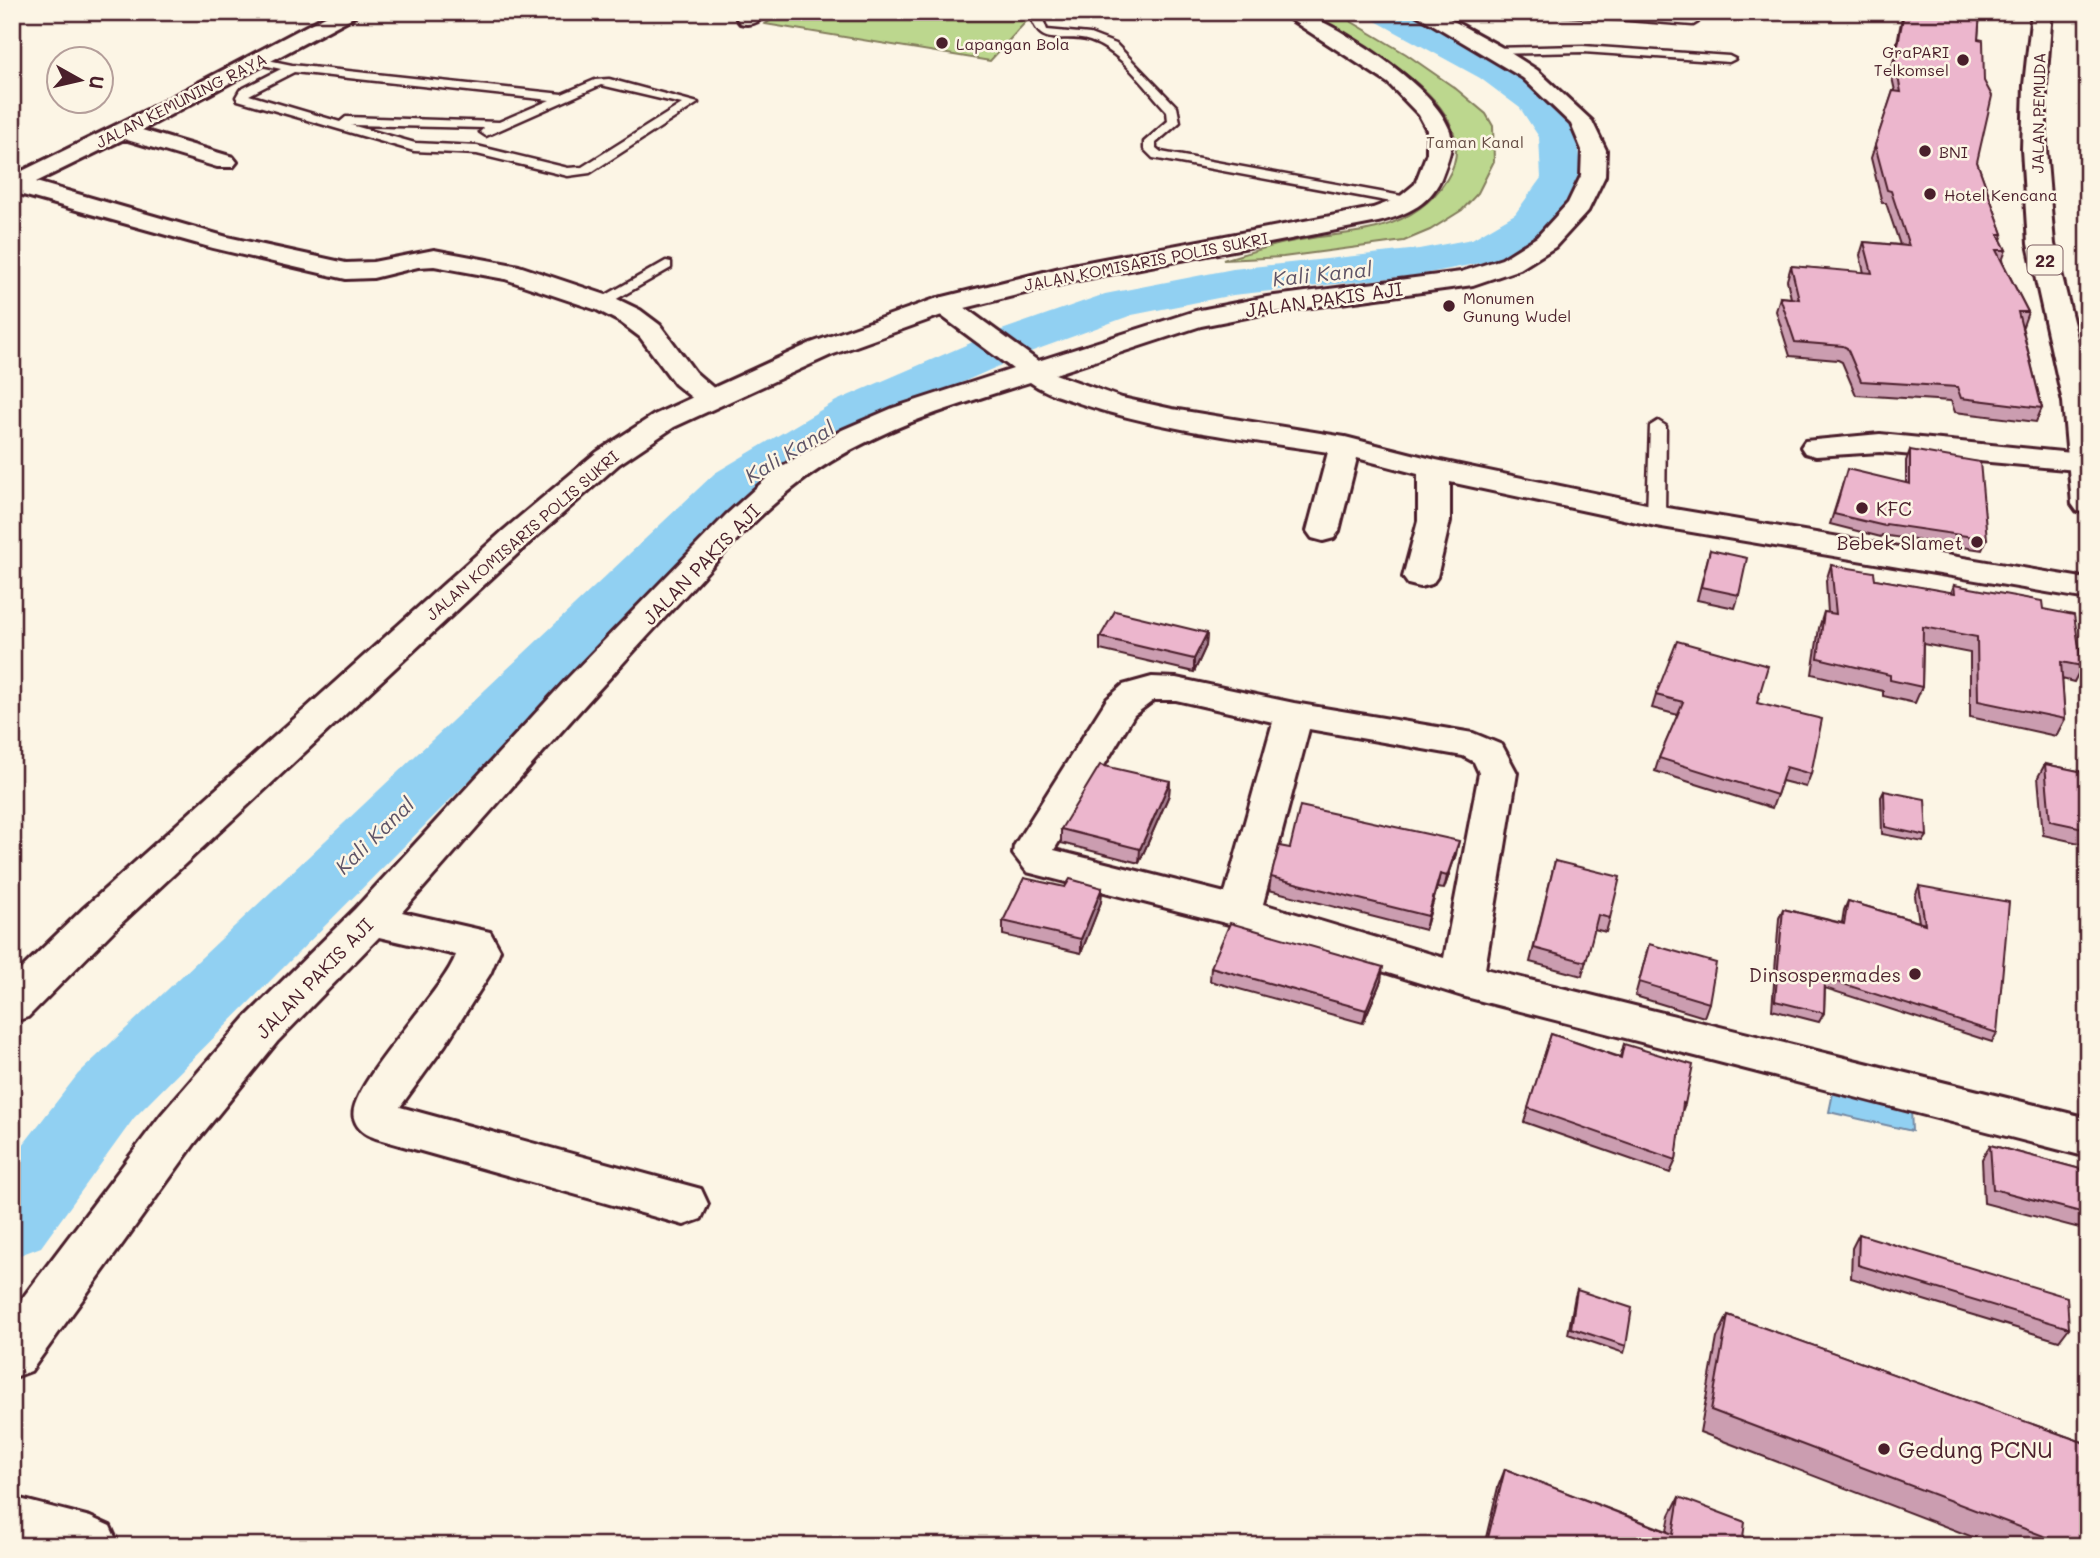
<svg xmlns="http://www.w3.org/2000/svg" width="2100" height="1558" font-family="Mali,sans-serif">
<rect width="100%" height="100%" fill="#fcf5e5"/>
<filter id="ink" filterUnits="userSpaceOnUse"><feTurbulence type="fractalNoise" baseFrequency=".0143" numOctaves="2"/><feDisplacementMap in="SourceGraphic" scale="14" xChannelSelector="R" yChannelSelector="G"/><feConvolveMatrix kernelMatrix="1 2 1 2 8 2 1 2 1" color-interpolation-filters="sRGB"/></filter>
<g filter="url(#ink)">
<path fill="#bcd78e" stroke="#837b5c" stroke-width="2" d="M784,12H1022L1033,14L990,61L765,24Z
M1308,12H1335L1406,54L1455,88L1486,114L1493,126L1494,161L1478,193L1462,210L1430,230L1404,241L1283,257L1223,260C1250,252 1278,243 1306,239C1330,235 1356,234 1380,227C1408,219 1432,203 1447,179C1493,104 1354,43 1308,12Z"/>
<path fill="#91d0f2" stroke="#7589a2" stroke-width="2" d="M1834,1088L1911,1108L1912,1131L1829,1112Z"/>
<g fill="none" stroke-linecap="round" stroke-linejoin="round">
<path fill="#91d0f2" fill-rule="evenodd" d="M1368,12H1410L1506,62L1547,93L1577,137L1581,178L1545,232L1500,258L1485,262L1419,275L1233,295L1132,315L1030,352L872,423L753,495L134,1118L41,1247L12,1258V1159L78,1074L715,473L836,401L996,332L1105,294L1233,269L1419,249L1472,239L1515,214L1541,178L1539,137L1520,108L1480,78L1372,19Z"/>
<defs>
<path id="lane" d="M1030,12H1040L1047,30L1090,34L1116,44L1177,107L1180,122L1156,143V148L1161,152L1413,198L1420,202L1413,206L1153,158L1144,149V142L1168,121L1167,111C1145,88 1121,51 1090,41C1061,32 1039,52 1030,12Z
M1558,12H1608L1693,19L1698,22L1693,25L1563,15Z
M1583,46L1729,56L1735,59L1729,62L1583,52L1494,54L1488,51L1494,48Z
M258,58L292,65L562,94L595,80L609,79L698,103L590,173L568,176L477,154L414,151L238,100L236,97L240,90L281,69L254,63L252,61ZM294,72L550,100L499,122L346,117L340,122L249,95ZM601,85L682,104L582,167L568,168L477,146L415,143L351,125L484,128L480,132L486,136Z
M666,261L671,262V268L606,305L601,306L594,302Z
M1658,421L1666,426L1665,516L1656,521L1647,516L1650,426Z"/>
<path id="street" d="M333,12H358L355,16L142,130L233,157L237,162L233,167H217L124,139L36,182L227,237L346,263L373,262L434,250L519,266L615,298L640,310L660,325L695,372L726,399L721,405L711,408L701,405L675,384L640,337L620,322L597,310L505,279L434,266L418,267L373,278L346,279L213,248L12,192V176L149,109Z
M744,12H767C760,22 751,26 740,23L737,19Z
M1412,12H1437L1501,47L1537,70L1592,121L1606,150L1605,176L1588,211L1555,247L1520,269L1473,285L1267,313L1201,326L1055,374L1122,398L1172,409L1345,437L1436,460L1656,506L2088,579V599L1656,526L1450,482V521L1437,577L1432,584L1420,587L1408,584L1403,577L1418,521V474L1357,458L1339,531L1334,538L1323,541L1312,538L1307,531L1328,452C1245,439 1159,430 1079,403C1062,397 1045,393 1030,382C949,408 867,431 798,484C749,521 709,571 667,615C577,712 490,812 402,912L490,932L500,950L490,974L445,1045L400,1107L701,1189L708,1204L701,1219L684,1225L382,1140C369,1136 358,1132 354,1118C345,1089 443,992 456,955L379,937L277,1042L195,1143L31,1371L12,1378V1312L161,1115L245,1018L355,909L568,678L726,515L776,470L842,430L893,408L1013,369L935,311L931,305L935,299L944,297L953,299L1038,361L1195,311L1267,297L1461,272L1502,259L1537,237L1568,203L1581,176L1582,150L1571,124L1523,78Z
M1880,434L2082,454L2088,455V471L1880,452L1816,456L1805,453L1801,447L1805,441Z
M1152,677L1176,678L1294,703L1473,733L1502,745L1517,773L1485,969L2088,1118V1157L1462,996L1237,926L1027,872L1013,854L1014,846L1107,699L1123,685ZM1154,700H1176L1273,722L1225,893L1054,850L1134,715ZM1309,729L1463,756L1474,762L1479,773L1444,958L1263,904Z
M12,1497L90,1517L110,1526L119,1546H12Z"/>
<path id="secondary" d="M1279,12C1288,12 1298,10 1306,14C1348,32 1435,87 1450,131C1454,145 1448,160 1443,173C1433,203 1407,215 1378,222L1073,281L953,311L831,355L674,427L619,464L528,544L114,930L28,1017L12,1022V978L84,908L504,530L597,452L654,415L811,343L935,299L1072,265L1373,208L1397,199L1415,184L1427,153V130L1419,115L1388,83Z"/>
<path id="highway" d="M2032,12H2052L2046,85V149L2054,244L2088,382V513L2077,511L2072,504L2063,402L2028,244L2022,149L2024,85Z"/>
</defs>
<use href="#lane" stroke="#4a1f2b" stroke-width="5"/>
<use href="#street" stroke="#4a1f2b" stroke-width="6"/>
<use href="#secondary" stroke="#4a1f2b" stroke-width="6"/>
<use href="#highway" stroke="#4a1f2b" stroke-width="6"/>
<use href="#lane" fill="#fcf5e5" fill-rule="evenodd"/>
<use href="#street" fill="#fcf5e5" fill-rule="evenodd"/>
<use href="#secondary" fill="#fcf5e5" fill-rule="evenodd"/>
<use href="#highway" fill="#fcf5e5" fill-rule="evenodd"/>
</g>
<path fill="#cb9db0" stroke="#4a1f2b" stroke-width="2" d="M1903,12H1980L1978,39L1977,162L2003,234L2001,240L2006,250L2002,261L2028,312L2023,326H2022L2042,408L2036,422L1955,412L1951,401L1856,395L1842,362L1838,360L1790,356L1776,311L1780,297L1791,298L1787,280L1791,266L1864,273L1860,255L1864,242L1900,245L1886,203H1882L1871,158L1893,91H1895L1891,73Z
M2086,88H2088V126L2080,103Z
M1910,450L1987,539L1982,550L1882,535L1881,537L1830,524L1844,480L1906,483V461Z
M1710,550L1739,595L1735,608L1697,600Z
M1831,565L1875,579L1951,593L1954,585L2043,609L2082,666L2074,682L2062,679L2065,719L2056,736L1970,717V653L1923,644L1922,687L1915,703L1883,696V691L1812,674L1819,628L1824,612L1828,613L1826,581Z
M1207,633L1206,646L1194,672L1100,650V637Z
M1656,695L1757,703L1811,774L1806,787L1782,781L1772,808L1655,771L1659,758L1678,715L1652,708Z
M2045,764L2088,773V845L2043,835L2038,777Z
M1170,781L1169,795L1139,863L1061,843V829Z
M1884,791L1927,836L1923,842L1882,834L1881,797Z
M1290,848L1456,854L1444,889L1437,888L1425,930L1269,890L1271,877Z
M1555,861L1610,918L1606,932L1594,929L1582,976L1530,962Z
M1919,886L1997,1033L1992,1042L1825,988L1824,1013L1819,1022L1772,1010L1779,918L1783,909L1842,923L1844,910L1848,901L1919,922L1915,896Z
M1102,888L1101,902L1081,953L1003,935V921Z
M1649,945L1709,1003L1704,1017L1635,996Z
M1211,967L1381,981L1363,1023L1210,981Z
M1551,1034L1620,1057L1624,1044L1685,1104L1681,1114L1676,1160L1670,1173L1524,1122Z
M1990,1145L2088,1171L2087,1230L1984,1203L1982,1159Z
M1859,1234L2069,1328L2059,1341L1851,1278L1852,1248Z
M1577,1290L1626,1346L1624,1353L1568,1334L1575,1296Z
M1728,1315L2088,1444V1538L2087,1537V1546H1996L1700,1432L1717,1338Z
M1505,1469L1667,1531L1670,1515L1679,1497L1742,1546H1484L1498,1487Z"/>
<path fill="#a57f90" stroke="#4a1f2b" stroke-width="2" d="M1207,633L1206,646L1194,672V659Z
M1170,781L1169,795L1139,863L1140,849Z
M1459,841L1456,854L1444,889L1447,876Z
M1440,874L1437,888L1425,930L1428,916Z
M1102,888L1101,902L1081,953V939Z
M1383,967L1381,981L1363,1023L1366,1010Z"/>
<path fill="#ecb6cd" stroke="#4a1f2b" stroke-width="2" d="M1904,12H1980L1978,39L1983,40L1984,81L1992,96L1977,162L2003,234H1998L2006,250H1996L2028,312H2018L2042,408L1961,398L1957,387L1861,381L1847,348L1843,346L1795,342L1780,297L1799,299L1791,266L1872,273L1864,242L1909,246L1891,191L1887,190L1875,145L1893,91L1901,92L1895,61Z
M1910,450L1980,462L1987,539L1886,524L1885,526L1834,514L1847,469L1910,484Z
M1710,550L1747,558L1739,595L1701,587Z
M1831,565L1874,572L1875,579L1955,593L1954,585L2042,601L2043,609L2074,615L2082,666L2061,662L2065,719L1978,701L1977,637L1923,627L1922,687L1890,680V675L1818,658L1824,612L1836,614Z
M1115,611L1207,633L1194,659L1100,637Z
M1677,641L1768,666L1757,703L1822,719L1811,774L1786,767L1777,795L1659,758L1683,702L1656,695Z
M2045,764L2088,773V829L2050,821Z
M1100,765L1170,781L1140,849L1061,829Z
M1884,791L1925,799L1927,836L1885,827Z
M1300,806L1459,841L1447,876L1440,874L1428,916L1271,877L1279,846L1290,848Z
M1555,861L1620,877L1610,918L1598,915L1586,962L1534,948Z
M1024,878L1065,887L1070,879L1102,888L1081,939L1003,921Z
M1919,886L2009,902L1997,1033L1825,978L1824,1013L1775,1001L1783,909L1844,924L1848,901L1925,924Z
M1230,923L1383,967L1366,1010L1211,967Z
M1649,944L1716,963L1709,1003L1639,982Z
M1551,1034L1621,1058L1624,1044L1693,1065L1685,1104L1683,1103L1676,1160L1528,1108Z
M1990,1145L2088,1171V1214L1993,1189Z
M1859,1234L2067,1297L2069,1328L1858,1265Z
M1577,1290L1632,1308L1626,1346L1571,1328Z
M1728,1315L2088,1444L2087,1546H2070L1711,1410Z
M1505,1469L1673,1534L1679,1497L1745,1522L1742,1546H1486Z"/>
</g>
<g fill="#4a1f2b" stroke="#fcf5e5" stroke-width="2.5">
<circle cx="942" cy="43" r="7"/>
<circle cx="1963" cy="60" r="7"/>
<circle cx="1925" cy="151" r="7"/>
<circle cx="1930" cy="194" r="7"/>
<circle cx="1449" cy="306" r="7"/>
<circle cx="1862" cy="508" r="7"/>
<circle cx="1977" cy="542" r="7"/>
<circle cx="1915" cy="974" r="7"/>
<circle cx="1884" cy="1449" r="7"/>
</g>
<g text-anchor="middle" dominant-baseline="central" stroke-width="5" stroke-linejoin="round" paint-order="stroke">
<g font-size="16" fill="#4a1f2b" stroke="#fcf5e5" text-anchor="start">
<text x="956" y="43">Lapangan Bola</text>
<text x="1949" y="51" text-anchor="end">GraPARI<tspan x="1949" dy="18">Telkomsel</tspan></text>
<text x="1939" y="151">BNI</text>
<text x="1944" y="194">Hotel Kencana</text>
<text x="1463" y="297">Monumen<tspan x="1463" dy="18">Gunung Wudel</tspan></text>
</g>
<g font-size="16" fill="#4a1f2b" stroke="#fcf5e5">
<text transform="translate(181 100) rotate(-27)">JALAN KEMUNING RAYA</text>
<text transform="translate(2038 113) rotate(-89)">JALAN PEMUDA</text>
<text transform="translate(1146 261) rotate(-11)">JALAN KOMISARIS POLIS SUKRI</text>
<text transform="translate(522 535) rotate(-41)">JALAN KOMISARIS POLIS SUKRI</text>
</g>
<g font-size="16" fill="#664d44" stroke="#fcf5e5">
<text x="1475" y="141">Taman Kanal</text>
</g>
<rect fill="#fcf5e5" stroke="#7f5f63" stroke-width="2" x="2027.5" y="245.5" width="35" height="29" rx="5"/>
<g font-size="18" font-weight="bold" fill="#4a1f2b">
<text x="2045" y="260">22</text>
</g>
<g font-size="19" fill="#4a1f2b" stroke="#fcf5e5">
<text transform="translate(1324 299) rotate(-8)">JALAN PAKIS AJI</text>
<text transform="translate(701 564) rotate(-46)">JALAN PAKIS AJI</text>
<text transform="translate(314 978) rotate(-46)">JALAN PAKIS AJI</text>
</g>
<g font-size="19" fill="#4a1f2b" stroke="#fcf5e5" text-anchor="end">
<text x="1876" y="508" text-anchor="start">KFC</text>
<text x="1963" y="542">Bebek Slamet</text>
<text x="1901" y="974">Dinsospermades</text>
</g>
<g font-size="21" font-style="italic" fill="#5f5467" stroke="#fcf5e5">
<text transform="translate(1322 273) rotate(-6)">Kali Kanal</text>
<text transform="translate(789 451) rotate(-31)">Kali Kanal</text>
<text transform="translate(374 835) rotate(-44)">Kali Kanal</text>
</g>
<g font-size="23" fill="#4a1f2b" stroke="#fcf5e5" text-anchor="start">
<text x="1898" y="1449">Gedung PCNU</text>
</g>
</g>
<rect width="2100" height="1558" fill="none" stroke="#fcf5e5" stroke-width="42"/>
<rect x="21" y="21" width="2058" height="1516" fill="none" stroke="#4a1f2b" stroke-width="2.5" filter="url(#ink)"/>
<g transform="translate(80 80) rotate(98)"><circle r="33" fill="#fcf5e5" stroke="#b59f9b" stroke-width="2"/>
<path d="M0-5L12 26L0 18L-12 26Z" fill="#4a1f2b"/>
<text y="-10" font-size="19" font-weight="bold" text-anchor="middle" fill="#4a1f2b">U</text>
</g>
</svg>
